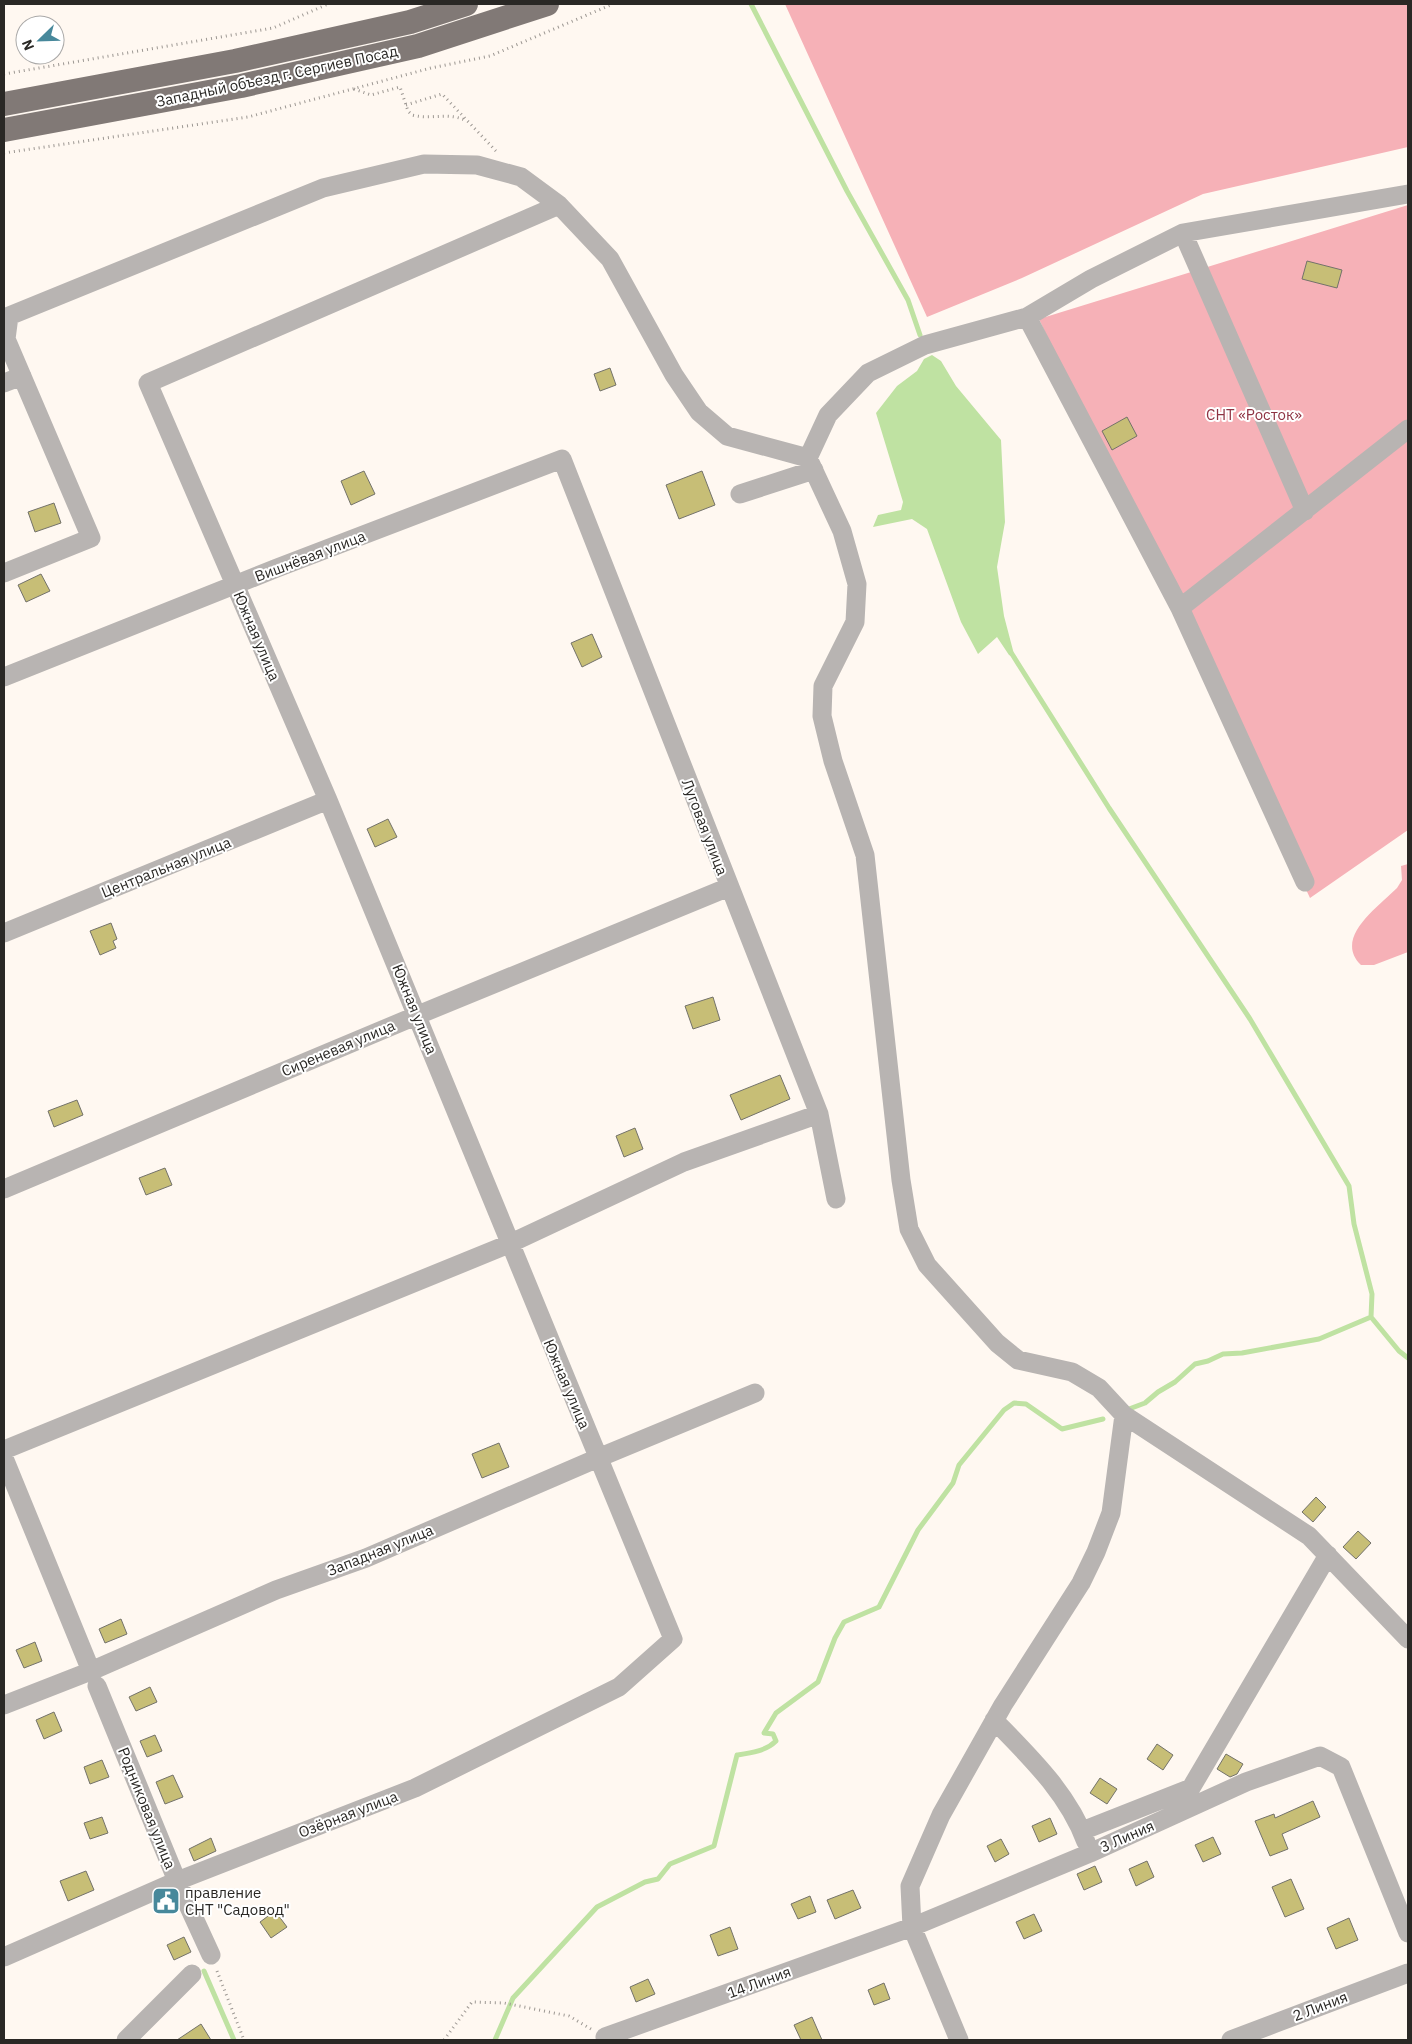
<svg xmlns="http://www.w3.org/2000/svg" width="1412" height="2044" font-family="'IBM Plex Sans',sans-serif">
<rect width="100%" height="100%" fill="#fff8f1"/>
<path fill="#f6b1b7" d="M785,4H1408V147L1203,194L1022,278L927,317Z
M1408,205V830L1310,898L1039,319Z
M1408,864V952L1374,965H1361C1333,938 1378,907 1397,888L1402,880L1401,866Z"/>
<path fill="#bfe2a2" d="M932,355L941,361L956,386L1001,440L1005,522L997,567L1004,616L1015,658L1009,655L997,637L978,654L961,622L927,529L912,519L873,527L878,515L901,510L903,502L876,413L897,386L917,371L924,359Z"/>
<g fill="none" stroke-linecap="round" stroke-linejoin="round">
<path stroke="#bfe2a2" stroke-width="5" d="M751,4L847,191L908,300L920,335
M1012,654L1109,808L1250,1019L1349,1186L1354,1224L1372,1294L1371,1317L1399,1351L1408,1358
M1129,1409L1145,1403L1158,1392L1175,1382L1195,1364L1208,1361L1223,1354L1242,1353L1319,1339L1371,1317
M204,1971L234,2040
M495,2040L513,1998L597,1907L645,1882L658,1879L670,1864L714,1846L737,1755C751,1753 766,1751 776,1741L773,1734L764,1733L776,1713L818,1682L835,1638L844,1622L879,1607L918,1530L953,1483L959,1465L1004,1410L1014,1403L1026,1404L1062,1429L1103,1419"/>
</g>
<path fill="#c7be76" stroke="#73726a" d="M1307,261L1342,270L1337,288L1302,279Z
M610,368L616,385L600,391L594,374Z
M1127,417L1137,436L1112,450L1102,431Z
M364,471L375,494L351,505L341,481Z
M702,471L715,505L679,519L666,485Z
M54,503L61,523L35,532L28,512Z
M41,574L50,591L26,602L18,585Z
M592,634L602,657L582,667L571,643Z
M388,819L397,837L375,847L367,829Z
M111,923L117,939L113,941L116,948L100,955L90,931Z
M713,997L720,1020L693,1029L685,1006Z
M780,1075L790,1099L741,1120L730,1095Z
M77,1100L83,1115L54,1127L48,1111Z
M635,1128L643,1149L624,1157L616,1136Z
M165,1168L172,1185L146,1195L139,1178Z
M499,1443L509,1467L482,1478L472,1454Z
M1316,1497L1326,1507L1313,1522L1302,1512Z
M1358,1531L1371,1543L1356,1559L1343,1547Z
M121,1619L127,1634L105,1643L99,1629Z
M35,1642L42,1661L24,1668L16,1650Z
M150,1687L157,1702L136,1711L129,1697Z
M54,1712L62,1731L44,1739L36,1720Z
M155,1735L162,1751L147,1757L140,1741Z
M1157,1744L1173,1755L1163,1770L1147,1759Z
M1226,1754L1243,1764L1237,1774L1230,1777L1217,1769Z
M102,1760L109,1777L90,1784L84,1767Z
M173,1775L183,1797L165,1804L156,1782Z
M1100,1778L1117,1789L1107,1804L1090,1793Z
M1313,1801L1320,1817L1282,1834L1288,1849L1270,1856L1255,1821L1274,1814L1275,1818Z
M102,1817L108,1833L90,1839L84,1823Z
M1050,1818L1057,1834L1039,1842L1032,1826Z
M1213,1837L1221,1854L1203,1862L1195,1845Z
M211,1838L216,1851L194,1861L189,1849Z
M1001,1839L1009,1854L995,1862L987,1846Z
M1147,1861L1154,1877L1136,1886L1129,1869Z
M1095,1866L1102,1882L1084,1890L1077,1874Z
M86,1871L94,1890L68,1901L60,1881Z
M1291,1879L1304,1909L1285,1917L1272,1887Z
M853,1890L861,1908L835,1919L827,1900Z
M810,1896L816,1912L798,1919L791,1904Z
M275,1911L287,1927L271,1938L260,1922Z
M1034,1914L1042,1931L1024,1939L1016,1922Z
M1349,1918L1358,1940L1336,1949L1327,1928Z
M730,1927L738,1949L718,1956L710,1935Z
M184,1937L191,1952L174,1960L167,1945Z
M648,1979L655,1994L636,2002L630,1987Z
M884,1983L890,1999L874,2005L868,1990Z
M812,2017L822,2040H801L794,2025Z
M201,2024L211,2040H177Z"/>
<g fill="none" stroke-linecap="round" stroke-linejoin="round">
<path stroke="#9c9792" stroke-width="3" stroke-dasharray="1 4" stroke-linecap="butt" d="M4,74L273,28L328,4
M354,89L371,95L400,87L408,111L412,115C432,120 446,112 465,120
M406,105L442,94L496,151
M4,153L248,117L431,68L490,56L613,4
M217,1971L244,2040
M444,2040L472,2002L504,2003L569,2016L591,2029"/>
<path stroke="#b8b4b2" stroke-width="19" d="M1408,194L1183,233L1091,279L1027,317L925,345L868,373L828,415L808,458L842,531L857,584L855,622L823,686L822,716L833,761L865,855L901,1180L909,1229L927,1265L997,1343L1018,1360L1072,1372L1099,1388L1124,1415L1309,1536L1408,1639
M1183,233L1305,511
M1027,317L1180,608L1305,882
M4,383L22,376
M740,494L814,470
M4,573L91,538L6,339L9,316L323,188L424,164L477,165L521,177L559,205L610,259L674,375L699,412L727,436L808,458
M1180,608L1408,429
M4,677L277,568L562,459L819,1114L836,1199
M4,933L328,800
M4,1189L418,1015L729,887
M4,1450L509,1244L684,1162L819,1114
M4,1458L91,1671
M97,1686L177,1881L211,1955
M4,1705L91,1671L276,1590L366,1558L598,1458L755,1393
M994,1720C1029,1756 1068,1793 1086,1842
M1082,1831L1191,1788L1328,1555
M4,1957L177,1881L415,1788L619,1687L673,1639L328,800L148,383L559,205
M605,2037L912,1927L1090,1853L1246,1782L1320,1756L1341,1767L1408,1933
M126,2040L192,1974
M959,2040L912,1927L910,1886L941,1815L1003,1705L1081,1583L1096,1552L1111,1513L1124,1415
M1231,2040L1408,1973"/>
<path stroke="#817976" stroke-width="24" d="M4,104L235,61L410,22L466,4
M4,130L241,86L418,46L547,4"/>
</g>
<defs>
<symbol id="civic-square" viewBox="-11 -11 22 22"><rect x="-9" y="-9" width="18" height="18" rx="4" fill="#47889b" stroke="#fff"/><path d="M-.6-6.5H3V-4.5H.6V-3L4-1V1h2V6H-6V1h2V-1L-.6-3ZM-1.2 2.5V6h2.4V2.5Z" fill="#fff"/></symbol>
</defs>
<g fill-rule="evenodd">
<use href="#civic-square" x="150" y="1885" width="32" height="32"/>
</g>
<g text-anchor="middle" dominant-baseline="central" stroke-width="4" stroke-linejoin="round" paint-order="stroke">
<g font-size="15" fill="#2a2825" stroke="#fff">
<text transform="translate(277 76) rotate(-12)">Западный объезд г. Сергиев Посад</text>
<text transform="translate(310 556) rotate(-21)">Вишнёвая улица</text>
<text transform="translate(257 636) rotate(67)">Южная улица</text>
<text transform="translate(705 827) rotate(69)">Луговая улица</text>
<text transform="translate(166 867) rotate(-22)">Центральная улица</text>
<text transform="translate(415 1009) rotate(68)">Южная улица</text>
<text transform="translate(338 1048) rotate(-23)">Сиреневая улица</text>
<text transform="translate(567 1384) rotate(67)">Южная улица</text>
<text transform="translate(380 1550) rotate(-22)">Западная улица</text>
<text transform="translate(147 1808) rotate(68)">Родниковая улица</text>
<text transform="translate(348 1814) rotate(-21)">Озёрная улица</text>
<text transform="translate(1127 1836) rotate(-24)">3 Линия</text>
<text transform="translate(759 1982) rotate(-20)">14 Линия</text>
<text transform="translate(1320 2006) rotate(-21)">2 Линия</text>
</g>
<g font-size="15" fill="#8e3343" stroke="#fff">
<text x="1254" y="414">СНТ «Росток»</text>
</g>
<g font-size="15" fill="#2a2825" stroke="#fff" text-anchor="start">
<text x="185" y="1892">правление<tspan x="185" dy="17">СНТ "Садовод"</tspan></text>
</g>
</g>
<rect width="1412" height="2044" fill="none" stroke="#2a2825" stroke-width="10"/>
<g transform="translate(40 40) rotate(247)"><circle r="24" fill="#ffffff" stroke="#aaa9a8"/>
<path d="M0-4L9 19L0 12L-9 19Z" fill="#47889b"/>
<text y="-8" font-size="14" font-weight="bold" text-anchor="middle" fill="#2a2825">N</text>
</g>
</svg>
